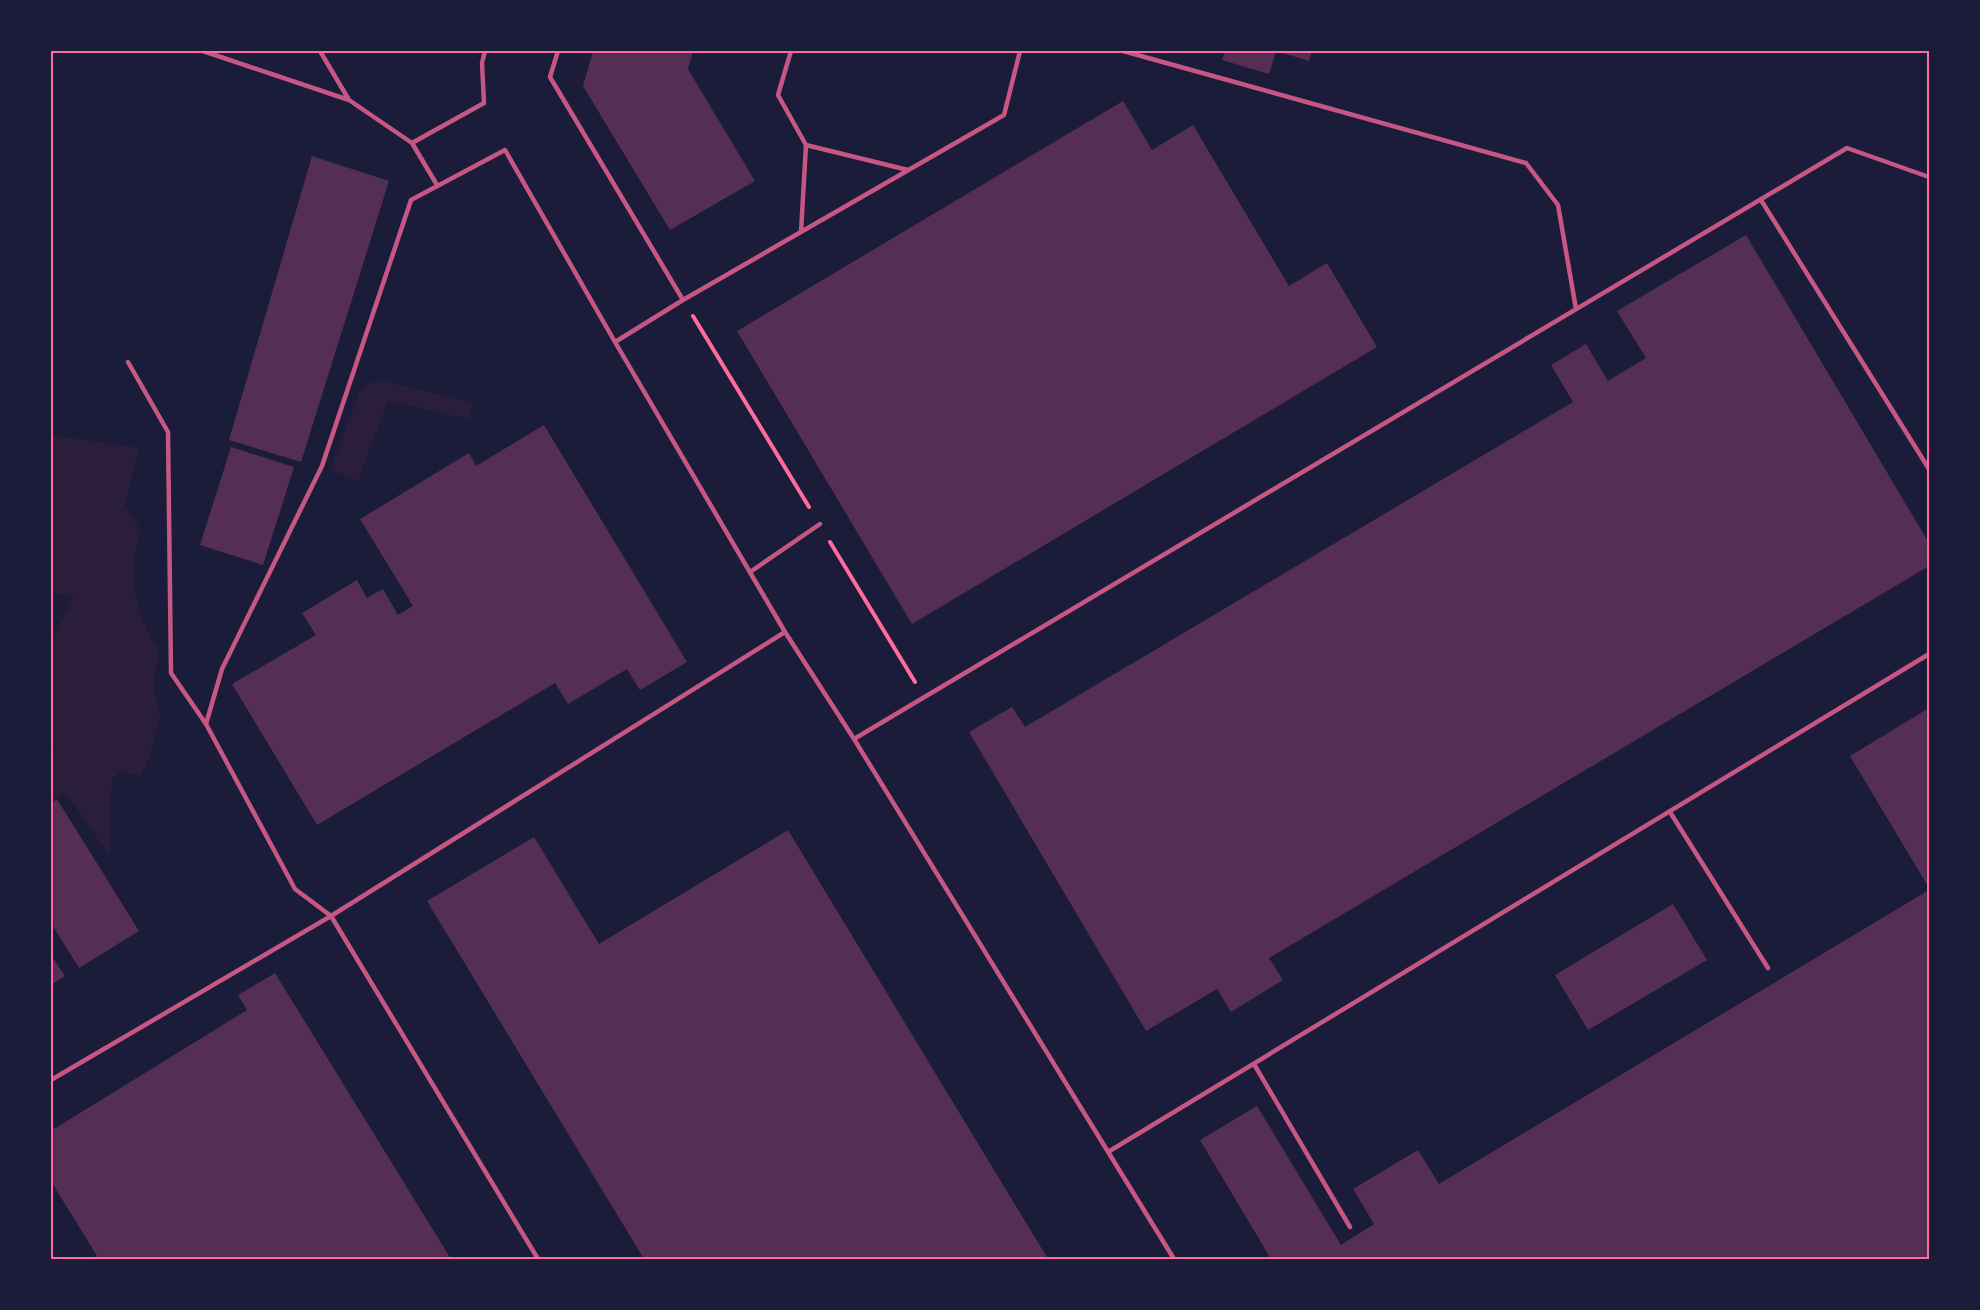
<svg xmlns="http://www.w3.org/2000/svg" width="1980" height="1310" font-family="Mulish,sans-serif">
<rect width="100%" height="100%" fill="#1b1b3a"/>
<path fill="#2a1e3b" d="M377,380L473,402L469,419L388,401L358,481L330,469L361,389Z
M51,435L139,448L125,505L140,529C138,540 135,551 134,562C130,594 144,627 160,653L153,681L160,717L149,758L141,776L121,771L112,780L109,854L66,794L51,799V757L57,749L51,744V640L74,598L51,592Z"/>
<path fill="#542f53" d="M593,51H693L688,69L755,181L670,230L583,86Z
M1225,51H1276L1269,74L1222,60Z
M1276,51H1312L1309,61Z
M1123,101L1152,150L1193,125L1289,286L1327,263L1377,347L912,624L737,331Z
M312,156L389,181L301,462L229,440Z
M1746,235L1929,543V566L1269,958L1283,980L1231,1012L1217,989L1146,1031L969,732L1012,707L1025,727L1573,402L1551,365L1586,344L1608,381L1646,358L1617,311Z
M544,425L687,662L640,690L627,669L568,704L555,683L317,825L232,684L316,635L302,613L357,580L367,598L383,589L398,615L413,606L360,519L469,453L476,466Z
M231,447L294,467L263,565L200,545Z
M1929,708V888L1850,756Z
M57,799L139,931L79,968L51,923V803Z
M788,830L1048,1259H644L427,901L534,837L599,944Z
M1929,890V1259H1271L1200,1140L1257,1106L1341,1245L1374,1224L1353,1189L1418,1150L1439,1184Z
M1673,904L1707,960L1588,1030L1555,975Z
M51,955L65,976L51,985Z
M275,973L451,1259H91L97,1256L51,1181V1124L54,1129L247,1010L238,995Z"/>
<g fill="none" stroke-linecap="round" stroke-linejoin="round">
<path stroke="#ff6b9d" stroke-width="4" d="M693,316L809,507
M830,542L915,682"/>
<path stroke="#c65784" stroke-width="4.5" d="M203,51L349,100L412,143L437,185
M320,51L349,100
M558,51L550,77L683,300
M791,51L778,95L806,145L801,232
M1123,51L1526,163L1558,205L1576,309
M412,143L484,103L482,63L485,51
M806,145L908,170
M1761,200L1929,469
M615,342L683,300L1004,115L1020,51
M128,362L168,432L171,673L206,724
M750,572L820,524
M854,739L1847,148L1929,177
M1670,812L1768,968
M1254,1064L1350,1227
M51,1080L331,916L785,632
M1108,1152L1929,654
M538,1259L331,916L295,889L206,724L222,669L322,466L411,200L505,150L615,342L785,632L854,739L1174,1259"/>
</g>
<rect width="1980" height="1310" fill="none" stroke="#1b1b3a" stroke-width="105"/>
<rect x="52" y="52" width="1876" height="1206" fill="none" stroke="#ff6b9d" stroke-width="2"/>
</svg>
